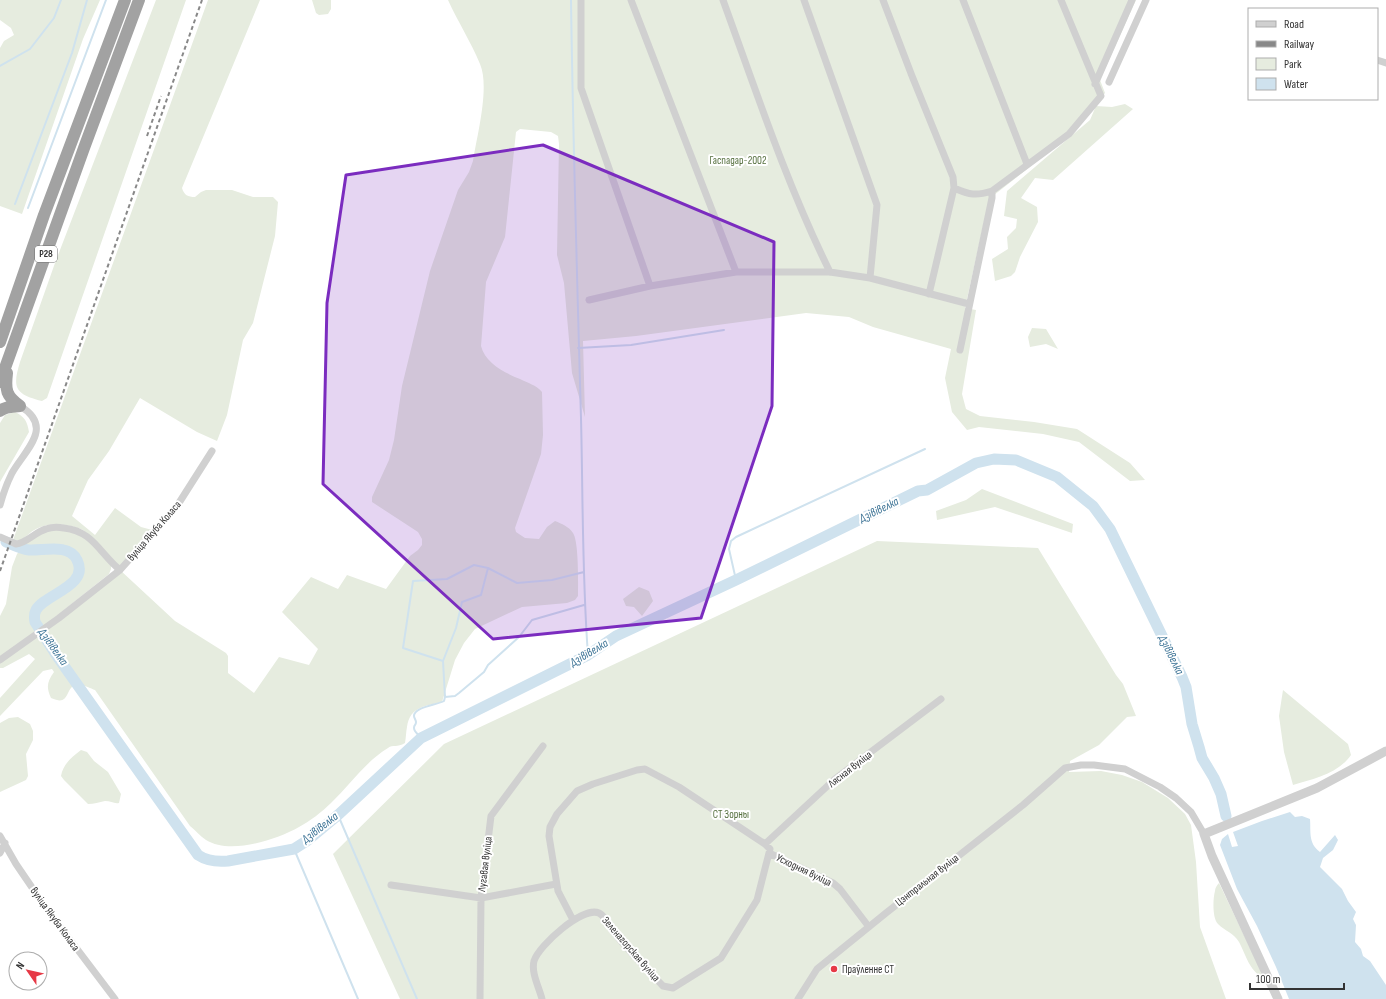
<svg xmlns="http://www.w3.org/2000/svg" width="1386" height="999" font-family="'Sofia Sans Condensed',sans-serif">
<rect width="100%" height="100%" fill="#fff"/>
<path fill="#e6ecdf" d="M0,0H100L83,39L22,214L0,206V48L4,41L14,35L11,28L0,20Z
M156,0H186L47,398L42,401C15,394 12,388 20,362L55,263Z
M208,0H260L182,188C184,195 188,197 195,197L201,192L206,190H232L253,197H273L278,202L275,236L253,323L243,340L227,415L217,441L197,432L140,398L109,451L88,480L72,516L95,535L115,508L141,527L156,531L119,568L83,530C70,524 49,521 36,529C30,532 26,537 20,541L13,540Z
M312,0H331V9L328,14L319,15L316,13Z
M448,0H1136L1100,80L1105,93L1073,133L989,199L965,308L976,310L962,394L966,409L980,416L1034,422L1077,429L1130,463L1145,480L1130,481L1079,442L1043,434L979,427L967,430L952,412L945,378L951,349L873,327L849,317L806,313L636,336L583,341L585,417L572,373L564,283L557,255L559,144L558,136L551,132L520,129L516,132L505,237L486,282L481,346C485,363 505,373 520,379C528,383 536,385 542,392L543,435L541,454L515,528L516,532L525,538L539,539L547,527L555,521C562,524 568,526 573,533C579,542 578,584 578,596L575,600L567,603L522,607L475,629L464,643L455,660L442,702C426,706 410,706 407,727C406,732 406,737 405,743C397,748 393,744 388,748C365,762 350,785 331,803C323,811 309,822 299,827C276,840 230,855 206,840C200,836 195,830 190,826L95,690C90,688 78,682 73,686C65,692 69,706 51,698C46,687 47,682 54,672L52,669L43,671L0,716V698L35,659L29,654L3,668H0V616L6,604L12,567L17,554L26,543L50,529L79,533L90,541L111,564V569L109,574L59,614L120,570L175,621L226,653L228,656V673L254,693L279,657L309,665L318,649L282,612L311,577L338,589L347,575L386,589L410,556L418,550L422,545V539L418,532L372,502V497L389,460L394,440L402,386L430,271L458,190L469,172L473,161C477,136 490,87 480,64C471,42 458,22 448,0Z
M1125,104L1133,109L1053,180L1035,178L1021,198L1037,207L1038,222L1020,257L1015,272L1011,276L995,281L992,259L1008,249L1007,237L1016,228L1017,219L1004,216L1007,191L1090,120L1096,106L1112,107Z
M1032,328L1046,329L1058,349L1046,344L1030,347L1028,337Z
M15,412C25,417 27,421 29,432L0,482V423L5,415Z
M982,489L1073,524L1072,533L995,507L937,520L936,511L966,500Z
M877,541L1038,548L1116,675L1123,684L1136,716L1127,717L1099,745L1070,761L1069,772L1101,771L1122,775L1142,782L1168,798L1185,814L1191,825L1196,862L1200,927L1226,999H400L333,854L444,744Z
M639,587L649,591L653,601L642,616L634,607L626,606L623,599Z
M1283,690L1348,744L1351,755C1338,774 1313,779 1293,785L1284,752L1279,716Z
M18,717L30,724L33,731V740L26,754L28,776L26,780L0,792V723L9,718Z
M81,750L87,752L94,761L108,772L121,794L119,803C114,804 111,801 105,801C99,802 94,804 88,804L64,780L61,776C63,764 72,757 81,750Z
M1219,883L1261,971L1263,978C1249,970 1246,955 1239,942C1234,933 1225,931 1218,924C1212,918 1213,898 1215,891C1215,888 1217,885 1219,883Z"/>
<path fill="#cfe2ee" d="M1290,812L1295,817L1302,816L1310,819C1311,832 1308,843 1320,852L1335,835L1338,840L1333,850L1323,858L1320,867L1342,889L1348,901L1356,912L1353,919L1356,925L1355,942L1361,949L1363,956L1370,961L1386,985V999H1289L1276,967L1257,926L1237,889L1220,845L1222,839L1228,834L1232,847L1238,846L1233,832L1262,821Z"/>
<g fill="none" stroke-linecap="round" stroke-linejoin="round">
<path stroke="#cfe2ee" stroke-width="2" d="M571,0C573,139 577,279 581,418C583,497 582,576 588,655
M0,66L30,49L54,18L61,0
M15,204L72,53L87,0
M28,208L106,0
M578,348L631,345L724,330
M736,580L729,549L731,541L736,537L925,449
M443,661L456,628L462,602L481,595L488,568
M445,697L443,661L403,648L413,581L447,579L474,565L488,568L517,583L552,580L584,572
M421,738C419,735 414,732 414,728C414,724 416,726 416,722C416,720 414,718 414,716C414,707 437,705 444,701L445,697L455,696L459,693L484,672L488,665L519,637L532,620L584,605
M338,815L417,999
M294,849L358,999"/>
<path stroke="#cfe2ee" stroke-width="11" d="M6,542C13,545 21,549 29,550C43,551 69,543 77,560C90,586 45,594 36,610C34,614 34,617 35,622L57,656L198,855C207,861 218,862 228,861L294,849L308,840L338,815L421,738L588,655L616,636L736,580L918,491L927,490L976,463L994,459L1016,460L1057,477L1093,506L1110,529L1182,677L1186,687L1192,724L1199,747L1202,758L1214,778L1221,794L1226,816"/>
<path stroke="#d0d0d0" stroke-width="7" d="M581,0V88L650,286
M631,0L736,272
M723,0C756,91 787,185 830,272
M804,0L877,205L870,278
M883,0L912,76L953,177L954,188L929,294
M963,0L1027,164
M1377,60L1386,63
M1109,82L1146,0
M1095,84L1132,0
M954,188C970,195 976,196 992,191L1069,134L1101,96L1061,0
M589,300L650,286L736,272H830L870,278L969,304
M960,350L992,198V191
M0,505C3,494 7,483 12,473C25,450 55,427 20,406
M0,537L16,544C27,543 35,532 46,529C51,527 59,527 64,528C93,531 100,554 120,570
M0,660L59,618L120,570L177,506L212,451
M0,836L16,864L46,908L115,999
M765,844L835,779L941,699
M0,853L5,843
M769,853L833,883L840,889L869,927
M391,885L481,898L556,884
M480,999L481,898L491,816L543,746
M542,999C539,987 531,973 534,961C539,945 583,906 599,913C605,916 609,925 612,930C627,950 646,968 663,986L673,988L721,958L757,900L770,849L765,844L679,787L645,769L637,770L593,784L577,791L557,814L550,827L549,836L558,891L573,920
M798,999L817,969L886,913L1023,805L1065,768L1081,765H1094L1125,769L1160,787L1176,798L1191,812L1204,834"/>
<path stroke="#d0d0d0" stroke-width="9" d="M1278,999L1212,856L1204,834L1317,788L1386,751"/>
<path stroke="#a2a2a2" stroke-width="12" d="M0,342L44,215L125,0
M7,373C5,390 6,396 20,406
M0,382L84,148L139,0
M0,411C6,406 12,407 20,406"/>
<path stroke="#888" stroke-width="2" stroke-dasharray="4 3" stroke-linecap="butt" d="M147,136L161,96
M0,571L202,0"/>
</g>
<path fill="#7b2cbf" fill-opacity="0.2" stroke="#7b2cbf" stroke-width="3" stroke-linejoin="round" d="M543,145L774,242L772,406L701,618L493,639L323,484L327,303L346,175Z"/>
<circle fill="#e63946" stroke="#fff" stroke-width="1.5" cx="834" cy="969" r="4"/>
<g text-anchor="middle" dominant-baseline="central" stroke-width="4" stroke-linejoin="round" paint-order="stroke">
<rect fill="#fff" stroke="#707070" stroke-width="1" x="35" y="246" width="22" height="16" rx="3"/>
<g font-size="10" font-weight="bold" fill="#333">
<text x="46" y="254">Р28</text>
</g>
<g font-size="11" fill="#56703f" stroke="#fff">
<text x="738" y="160">Гаспадар-2002</text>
<text x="731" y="814">СТ Зорны</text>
</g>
<g font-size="11" fill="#333" stroke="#fff">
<text transform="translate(154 531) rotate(-49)">вуліца Якуба Коласа</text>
<text transform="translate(850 769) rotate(-38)">Лясная вуліца</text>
<text transform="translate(485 864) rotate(-83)">Лугавая вуліца</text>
<text transform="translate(804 870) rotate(26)">Усходняя вуліца</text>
<text transform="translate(927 880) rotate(-38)">Цэнтральная вуліца</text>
<text transform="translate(55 919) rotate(54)">вуліца Якуба Коласа</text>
<text transform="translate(631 949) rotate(49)">Зеленагорская вуліца</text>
</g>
<g font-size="11" fill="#333" stroke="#fff" text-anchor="start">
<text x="842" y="969">Праўленне СТ</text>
</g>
<g font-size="12" font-style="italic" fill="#3f7597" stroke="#fff">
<text transform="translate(879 510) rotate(-26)">Дзівівелка</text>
<text transform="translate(53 647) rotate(55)">Дзівівелка</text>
<text transform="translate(589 653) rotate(-31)">Дзівівелка</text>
<text transform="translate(1171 655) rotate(64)">Дзівівелка</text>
<text transform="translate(320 828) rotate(-38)">Дзівівелка</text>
</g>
</g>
<rect x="1248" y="8" width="130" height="92" fill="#ffffff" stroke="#adadad"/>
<rect x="1256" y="21" width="20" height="6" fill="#d0d0d0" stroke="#adadad"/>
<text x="1284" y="28" font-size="12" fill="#333333">Road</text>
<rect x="1256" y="41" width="20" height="6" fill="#888888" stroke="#adadad"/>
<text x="1284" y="48" font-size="12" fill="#333333">Railway</text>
<rect x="1256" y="58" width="20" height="12" fill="#e6ecdf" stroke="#adadad"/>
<text x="1284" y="68" font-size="12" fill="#333333">Park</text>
<rect x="1256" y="78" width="20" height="12" fill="#cfe2ee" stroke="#adadad"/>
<text x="1284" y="88" font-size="12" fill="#333333">Water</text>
<g transform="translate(28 971) rotate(304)"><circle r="19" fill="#ffffff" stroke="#adadad"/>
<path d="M0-3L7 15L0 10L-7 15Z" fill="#e63946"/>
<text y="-6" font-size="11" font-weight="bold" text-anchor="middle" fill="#333333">N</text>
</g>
<path d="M1250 983v6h94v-6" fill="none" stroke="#333333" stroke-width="2"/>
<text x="1256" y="983" font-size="12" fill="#333333" stroke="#ffffff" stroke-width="3" paint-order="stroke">100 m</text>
</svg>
